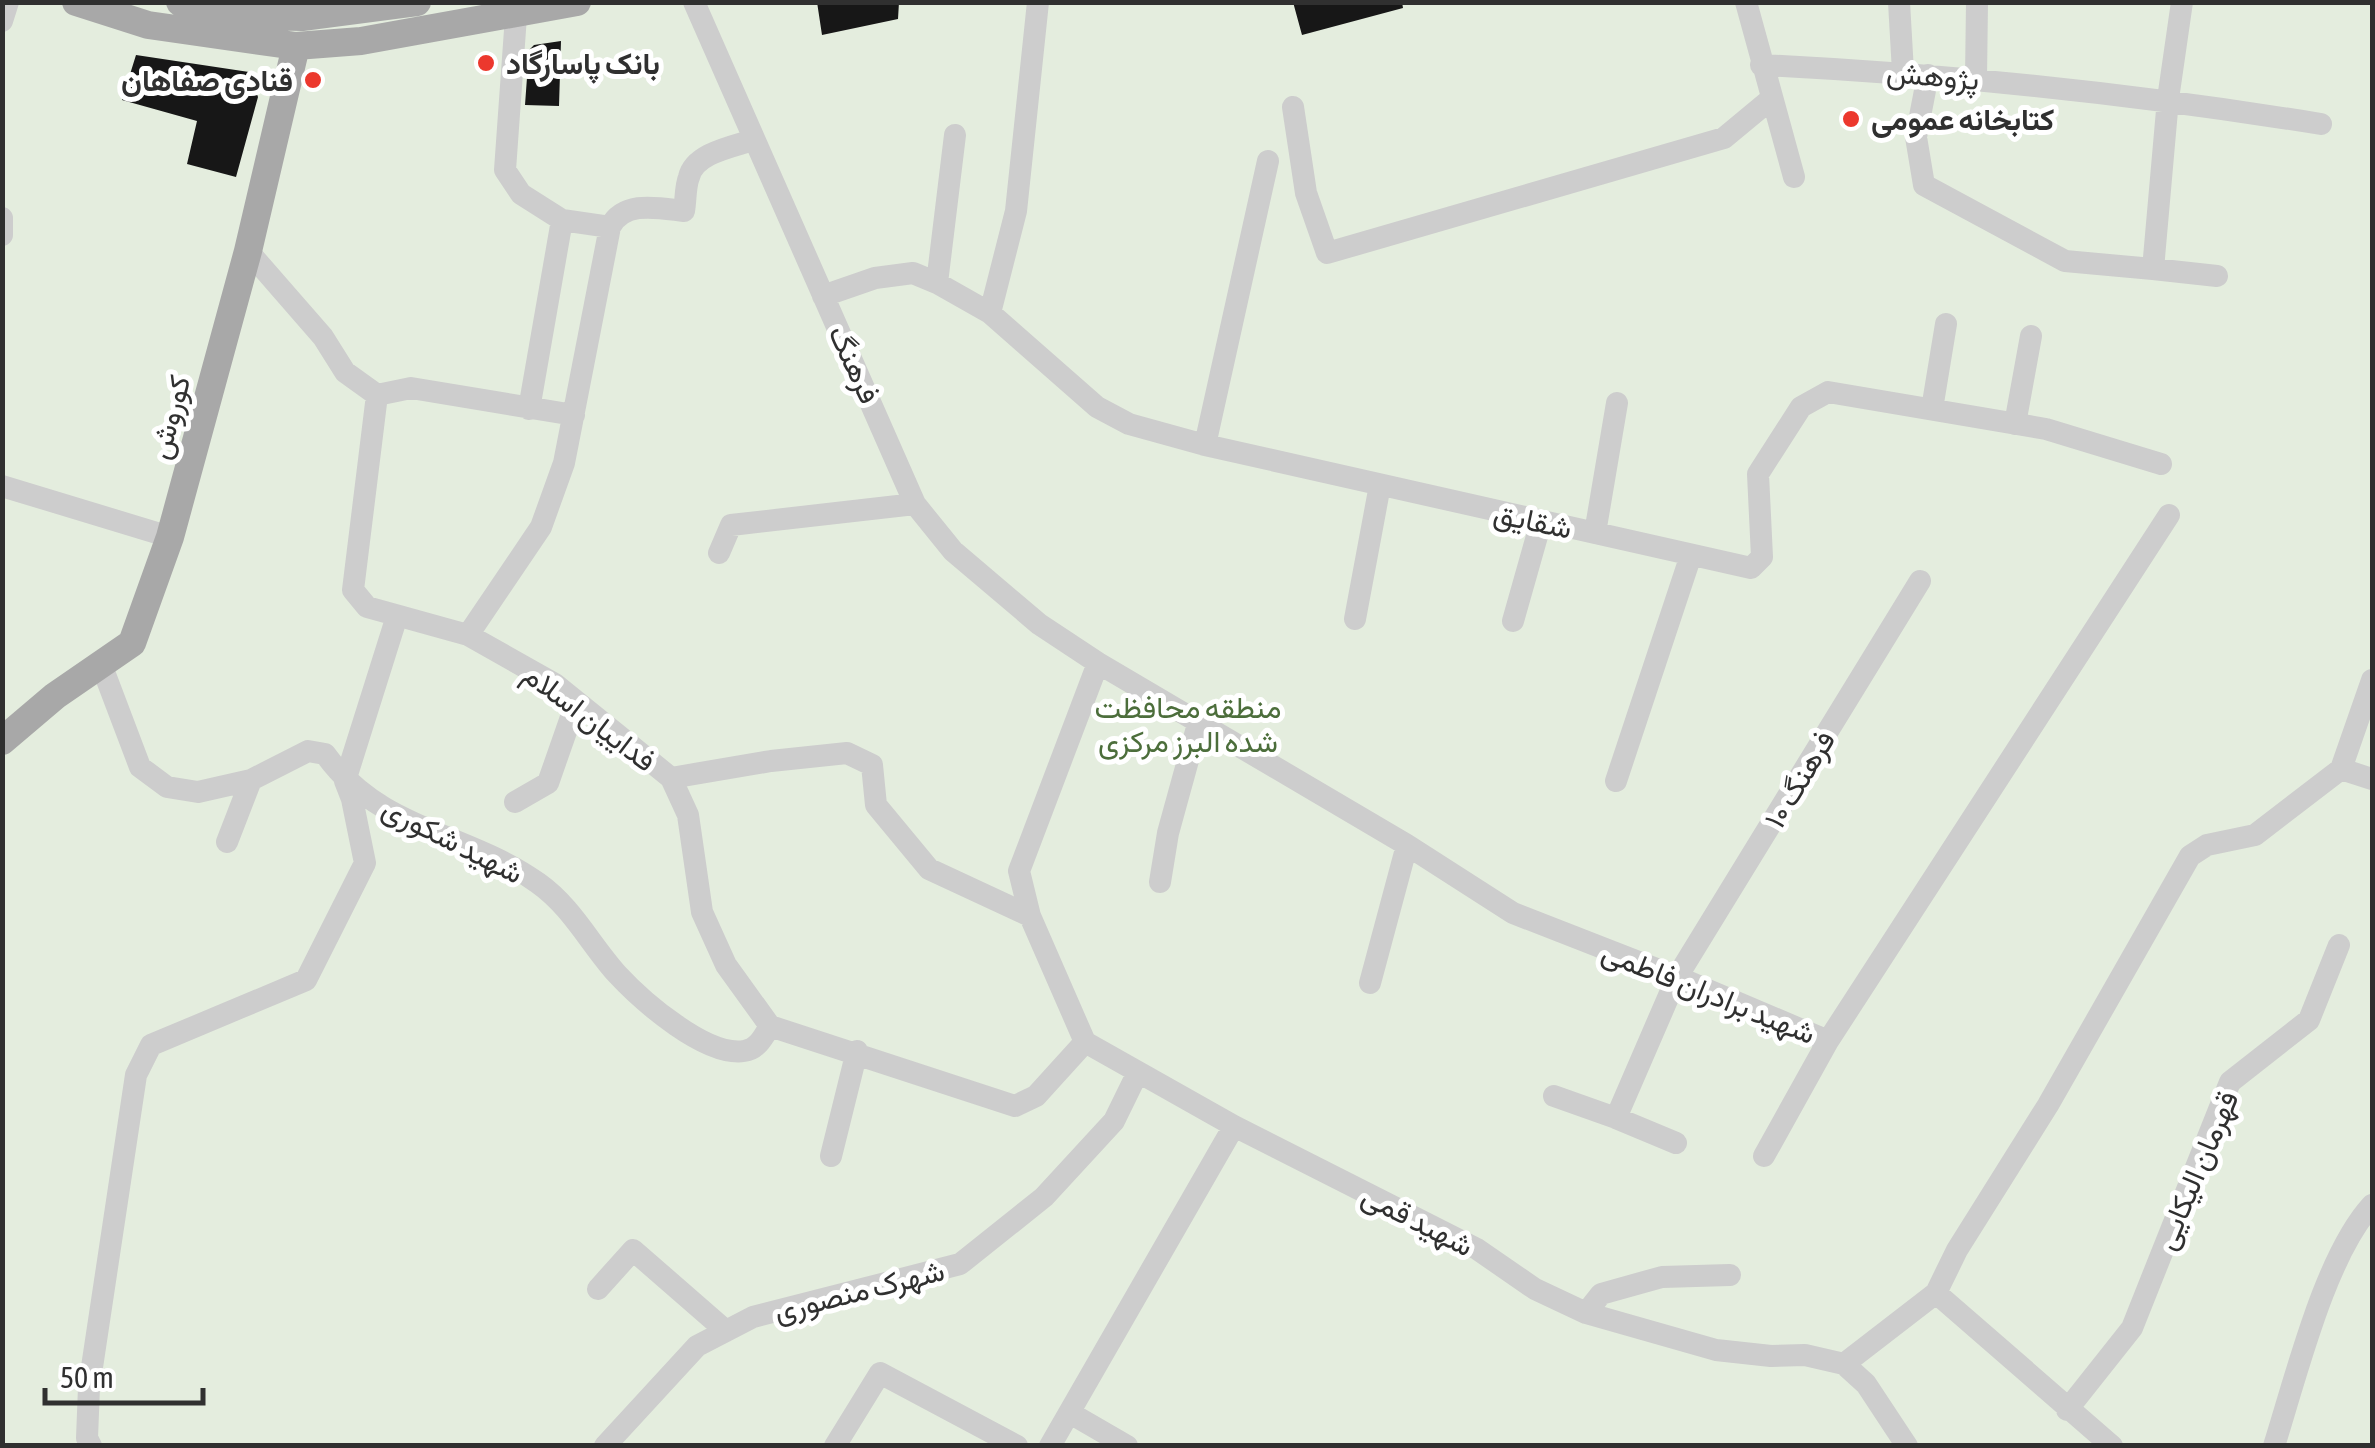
<svg xmlns="http://www.w3.org/2000/svg" width="2375" height="1448" font-family="'Asap Condensed',Vazirmatn,sans-serif">
<rect width="100%" height="100%" fill="#fff"/>
<path fill="#e4edde" d="M3,3H2372V1445H3Z"/>
<path fill="#171717" d="M817,2H899L898,19L822,35Z
M1293,2H1402L1403,8L1302,35Z
M561,41L559,106L525,105L529,50L534,45Z
M136,55L249,72L258,97L236,177L187,164L197,121L122,100Z"/>
<g fill="none" stroke-linecap="round" stroke-linejoin="round">
<path stroke="#cdcdcd" stroke-width="22" d="M694,2L915,504L953,551L1039,624L1098,663L1407,845L1513,913L1677,977L1828,1041L2169,515
M1746,2L1794,177
M1899,2L1903,72
M516,16L505,170L521,194L562,220L610,227
M2,21L8,2
M1761,65C1949,74 2135,94 2321,124
M1928,75L1916,137L1924,185L2065,261L2153,269L2168,99L2182,2
M1976,79L1977,2
M1293,107L1306,193L1327,253L1724,138L1771,99
M2,218V235
M248,251L323,337L345,372L377,395L353,590L367,607L468,635L555,684L671,778L688,815L702,912L726,965L770,1026L1015,1106L1036,1096L1085,1042
M2153,269L2217,276
M937,283L955,135
M823,296L875,278L913,273L937,283L990,313L1097,407L1129,424L1205,445L1751,568L1762,557L1758,474L1801,407L1828,392L2046,429L2161,464
M990,313L1016,211L1038,2
M377,395L411,388L574,415
M529,409L562,220
M1932,409L1946,324
M2015,424L2031,336
M1205,445L1268,161
M2,486L170,537
M1595,533L1617,403
M719,553L731,525L915,504
M1355,619L1380,485
M1513,621L1541,522
M468,635L541,527L564,463L610,227C624,200 658,208 684,211C686,200 685,187 689,177C695,153 732,147 753,140
M1098,663L1019,871L1030,916L1085,1042L1234,1126L1477,1249L1535,1289L1586,1313L1716,1350L1771,1356L1805,1355L1844,1364L1866,1384L1907,1446
M101,664L140,767L167,787L198,792L251,780L308,751L325,754C381,832 467,832 538,883C572,907 590,944 617,974C642,1001 706,1057 744,1051C758,1049 764,1036 770,1026
M2341,769L2372,779
M671,778L771,761L847,753L872,765L876,805L929,869L1030,916
M1616,781L1691,555
M515,802L548,783L576,703
M227,842L251,780
M1160,882L1168,833L1198,724
M1370,983L1407,845
M1554,1096L1616,1118L1677,977L1920,581
M1616,1118L1676,1143
M831,1156L857,1051
M1764,1156L1828,1041
M598,1289L633,1250L726,1331
M1936,1293L2112,1446
M1586,1313L1601,1294L1662,1277L1730,1275
M1844,1364L1936,1293L1957,1250L2048,1105L2190,856L2207,845L2255,835L2341,769L2372,680
M2067,1410L2132,1328L2230,1082L2309,1020L2339,945
M1070,1413L1127,1446
M91,1446L87,1438L89,1387L136,1075L151,1045L306,980L365,863L352,799L345,781L397,616
M605,1446L697,1346L753,1317L960,1264L1044,1197L1114,1121L1137,1074
M835,1446L880,1373L1017,1446
M1050,1446L1234,1126
M2274,1446C2296,1377 2325,1256 2372,1205"/>
<path stroke="#a8a8a8" stroke-width="28" d="M76,2L148,25L296,46L361,41L577,2
M180,2L264,16L302,17L417,2
M2,741L55,696L132,643L170,537L248,251L296,46"/>
</g>
<g fill="#ec382d" stroke="#fff" stroke-width="4">
<circle cx="486" cy="63" r="10"/>
<circle cx="313" cy="80" r="10"/>
<circle cx="1851" cy="119" r="10"/>
</g>
<g text-anchor="middle" dominant-baseline="central" stroke-width="10" stroke-linejoin="round" paint-order="stroke">
<g font-size="30" font-weight="bold" fill="#303030" stroke="#fff" text-anchor="start">
<text x="506" y="63">بانک پاسارگاد</text>
<text x="293" y="80" text-anchor="end">قنادی صفاهان</text>
<text x="1871" y="119">کتابخانه عمومی</text>
</g>
<g font-size="30" fill="#303030" stroke="#fff">
<text transform="translate(1933 75) rotate(5)">پژوهش</text>
<text transform="translate(855 364) rotate(65)">فرهنگ</text>
<text transform="translate(169 417) rotate(-75)">کوروش</text>
<text transform="translate(1533 520) rotate(12)">شقایق</text>
<text transform="translate(590 717) rotate(37)">فداییان اسلام</text>
<text transform="translate(1799 779) rotate(-59)">فرهنگ ۱۰</text>
<text transform="translate(453 840) rotate(27)">شهید شکوری</text>
<text transform="translate(1709 992) rotate(22)">شهید برادران فاطمی</text>
<text transform="translate(2196 1170) rotate(-67)">قهرمان الیکایی</text>
<text transform="translate(1418 1220) rotate(27)">شهید قمی</text>
<text transform="translate(859 1290) rotate(-14)">شهرک منصوری</text>
</g>
<g font-size="30" fill="#4c6e3b" stroke="#fff">
<text x="1188" y="707">منطقه محافظت<tspan x="1188" dy="34">شده البرز مرکزی</tspan></text>
</g>
</g>
<rect width="2375" height="1448" fill="none" stroke="#303030" stroke-width="10"/>
<path d="M45 1388v15h158v-15" fill="none" stroke="#303030" stroke-width="5"/>
<text x="60" y="1388" font-size="30" fill="#303030" stroke="#ffffff" stroke-width="8" paint-order="stroke">50 m</text>
</svg>
